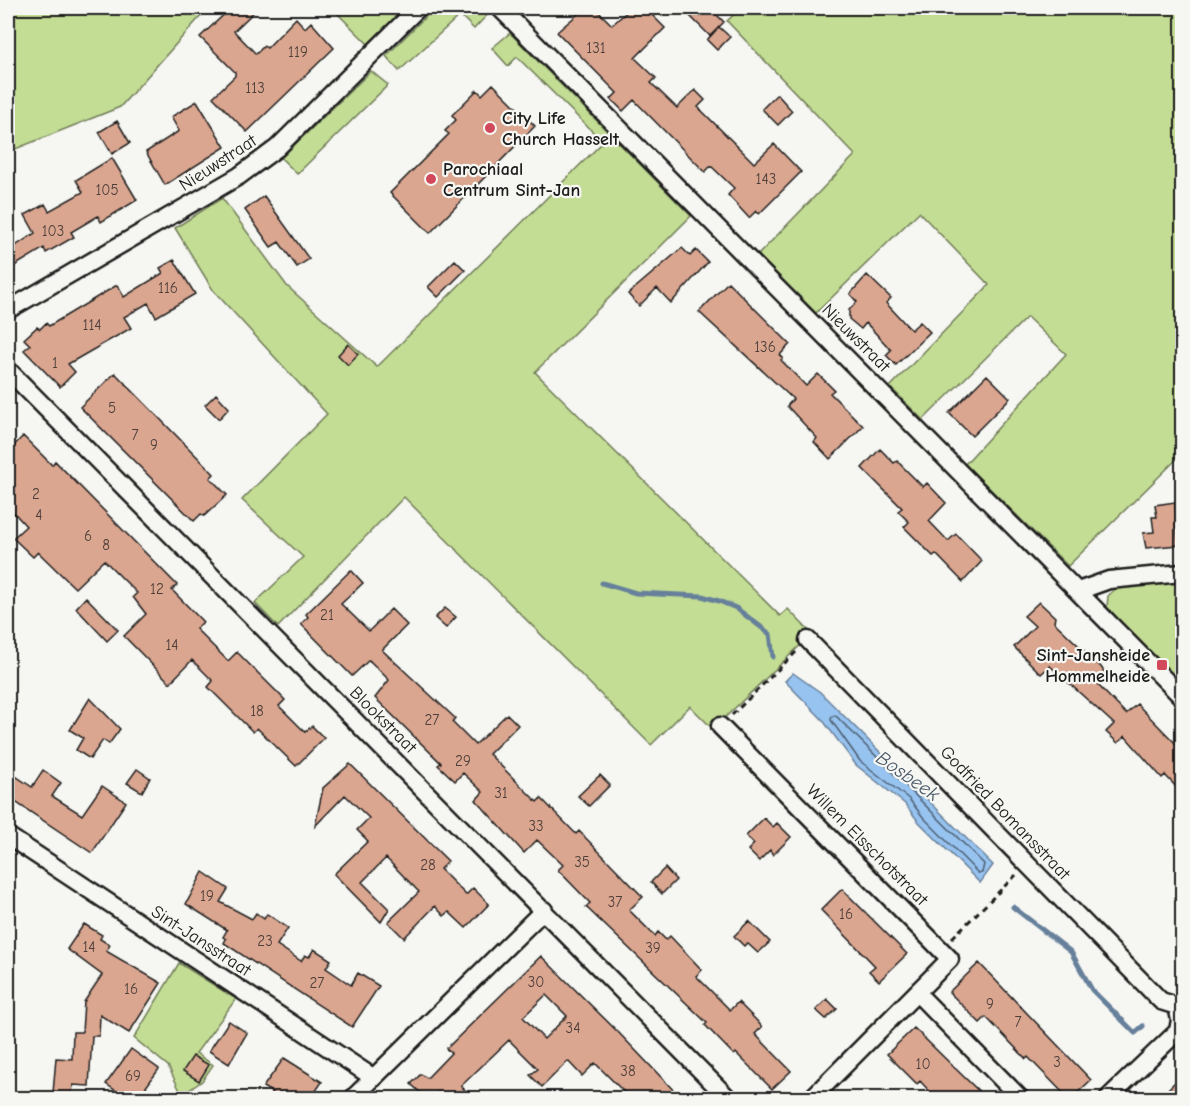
<svg xmlns="http://www.w3.org/2000/svg" width="1190" height="1106" font-family="'Comic Neue',sans-serif">
<rect width="100%" height="100%" fill="#f6f6f2"/>
<filter id="ink" filterUnits="userSpaceOnUse"><feTurbulence type="fractalNoise" baseFrequency=".0167" numOctaves="2"/><feDisplacementMap in="SourceGraphic" scale="12" xChannelSelector="R" yChannelSelector="G"/><feConvolveMatrix kernelMatrix="1 2 1 2 8 2 1 2 1" color-interpolation-filters="sRGB"/></filter>
<g filter="url(#ink)">
<path fill="#c3dd94" stroke="#707c58" stroke-width="1.5" d="M8,8H208L120,107L8,152Z
M332,8H406L368,44Z
M434,8H486L491,11L474,29L460,15L399,71L386,56Z
M741,8H1182V454L1068,566L965,464L1066,354L1027,317L923,420L890,387L989,285L919,212L816,313L758,255L855,155L727,21Z
M510,33L691,216L535,372L780,616L788,609L812,634L713,729L690,706L651,745L404,497L278,627L255,603L303,557L242,500L327,414L213,290L175,228L222,198L287,286L377,367L603,142L517,57L508,66L492,48Z
M371,71L388,85L297,174L281,158Z
M1182,582V684L1107,607L1108,596L1117,587Z
M179,963L236,999L196,1053L213,1065L202,1081L182,1095L168,1066L134,1038Z"/>
<path fill="#97c3f0" stroke="#66809b" stroke-width="1.5" d="M793,673L820,692L993,865L980,883L918,821L905,804L856,765L822,719L785,681Z"/>
<g fill="none" stroke-linecap="round" stroke-linejoin="round">
<path stroke="#4d5f71" stroke-width="1.5" d="M832,716H836L984,864L982,873H978L923,817L909,799L860,761L831,720Z"/>
<path stroke="#66809b" stroke-width="5" d="M602,583L636,593L702,596L719,601L736,608L770,634L773,657
M1013,907L1071,952L1092,990L1135,1033L1143,1026"/>
</g>
<path fill="#dba690" stroke="#1c1c1c" stroke-width="1.5" fill-rule="evenodd" d="M231,8H258L234,31L256,54L264,46L267,48L296,18L305,28L311,22L334,48L247,132L213,97L235,76V72L200,37Z
M585,8H595L612,25L631,8H645L665,28L635,58L656,78L651,83L677,108L695,90L705,100L698,107L754,163L774,144L801,172L759,214L756,211L749,218L728,195L734,188L711,166L705,172L634,100L623,111L611,99L617,93L557,32Z
M699,8H710L724,22L710,36L690,16Z
M719,27L730,37L717,50L707,40Z
M493,84L535,126L430,233L390,193L449,134L445,131L456,120L452,115L477,90L482,95Z
M777,94L792,111L778,125L762,109Z
M197,101L225,147L165,185L146,152L179,131L171,117Z
M117,121L130,143L112,154L99,132Z
M112,158L137,200L101,222L98,216L71,232L74,237L46,253L44,248L8,270V251L35,233L25,215L45,204L49,211L83,192L76,180Z
M264,196L309,259L297,267L279,242L271,247L245,210Z
M682,248L690,256L696,250L708,262L671,303L657,288L639,306L628,294Z
M174,260L195,294L156,317L148,303L124,317L131,328L68,364L75,372L60,387L24,350L30,345L24,339L37,327L40,329L46,323L49,326L117,285L124,297L163,273L160,268Z
M455,260L465,270L438,297L428,287Z
M867,275L891,298L886,303L911,330L920,322L930,332L896,365L886,355L891,350L866,323L861,329L849,319V310L857,302L850,294Z
M728,282L790,344L780,355L783,358L781,360L806,386L818,374L834,390L830,393L863,426L830,459L814,442L817,438L787,406L793,399L699,312Z
M348,344L358,354L348,365L338,355Z
M115,373L214,474L210,478L227,495L204,516L201,514L194,521L80,407Z
M987,375L1010,398L972,436L949,413Z
M216,394L229,408L219,419L205,405Z
M23,436L52,465L55,461L177,585L172,590L203,622L196,629L228,661L237,652L285,700L279,706L305,732L312,726L324,738L296,766L257,728L253,732L208,687L213,681L192,660L170,683L124,636L146,614L133,597L137,593L104,560L75,588L38,552L33,557L13,538L26,526L8,506V452Z
M880,449L894,463L897,461L923,487L927,483L946,503L929,521L948,541L956,534L982,561L963,582L936,554L933,556L904,527L909,522L898,511L902,508L862,468Z
M1175,502L1178,545L1146,548L1143,533L1154,532L1152,517H1157L1155,505Z
M351,570L363,583L341,604L369,631L391,609L407,625L382,650L455,718L452,722L475,745L507,714L518,725L489,754L537,802L541,798L576,834L579,831L643,897L629,910L655,936L658,932L666,940L670,936L702,970L696,976L730,1010L738,1002L757,1021L762,1027L755,1034L791,1071L772,1089L736,1053L734,1055L705,1025L707,1023L586,907L590,903L558,870L563,865L537,840L524,853L476,800L483,792L463,773L455,781L438,765L441,763L375,698L389,680L369,660L352,676L301,624L308,617L306,614Z
M86,597L118,630L107,641L76,608Z
M1039,602L1055,617L1054,622L1101,667L1107,676L1098,685L1126,714L1137,704L1182,750V793L1165,775L1162,778L1125,736L1118,743L1106,732L1114,724L1050,666L1041,674L1014,647L1035,626L1024,616Z
M445,608L456,617L446,628L435,618Z
M90,698L120,729L109,744L103,740L90,759L76,750L83,738L70,730Z
M350,764L448,861L440,869L466,895L473,888L489,904L466,928L449,912L444,916L435,906L404,938L388,922L419,892L386,858L362,882L389,909L381,922L334,874L368,841L357,830L369,818L345,795L315,826L323,788Z
M137,769L150,778L142,792L127,783Z
M43,770L61,783L52,796L82,815L102,786L126,802L92,853L8,797V771L32,787Z
M600,775L610,785L589,806L578,796Z
M764,818L773,827L777,823L791,837L773,855L770,850L759,861L748,850L754,844L746,836Z
M665,868L676,880L662,894L651,882Z
M203,872L228,889L220,902L252,919L256,913L264,919L267,914L288,928L277,945L301,961L305,955L309,957L314,949L331,960L326,968L351,985L358,973L379,986L352,1027L224,943L226,939L223,937L227,930L186,904Z
M842,889L907,954L879,981L869,971L875,966L821,910Z
M749,921L770,942L758,953L747,943L744,946L734,936Z
M84,924L102,935L100,939L110,945L106,951L161,983L129,1033L100,1015L99,1036H92L89,1086L73,1085L72,1094L53,1093L56,1058L72,1059L73,1032H82L84,1002L102,975L67,949Z
M541,956L618,1032L681,1098H630L595,1063L582,1076L568,1061L542,1087L530,1075L538,1069L509,1040L461,1086L466,1091L459,1098H444L438,1092L432,1098H426L411,1084L421,1074L427,1078L451,1053L446,1049ZM546,995L567,1016L544,1039L523,1017Z
M979,963L1091,1080L1072,1098H1068L1028,1057L1026,1059L986,1017L980,1023L949,992Z
M827,999L837,1009L826,1019L816,1010Z
M229,1021L247,1033L229,1064L209,1051Z
M914,1028L962,1075L986,1098H936L920,1081L917,1084L887,1054Z
M131,1049L159,1069L138,1098H127L106,1084Z
M193,1056L209,1065L199,1081L183,1071Z
M284,1058L322,1082L311,1098H281L263,1087Z
M1182,1075V1098H1159Z"/>
<g fill="none" stroke-linecap="round" stroke-linejoin="round">
<defs>
<path id="street" d="M500,8L1182,697
M8,310L239,176L277,148L418,8
M8,370L728,1098
M1078,591L1109,580L1182,573
M808,640L1161,1001L1177,1006L1182,1004
M720,726L950,959L812,1098
M8,836L374,1078
M918,994L1020,1098
M353,1098L544,910
M1108,1098L1178,1031L1180,1020L1177,1006"/>
</defs>
<use href="#street" stroke="#1c1c1c" stroke-width="21"/>
<path stroke="#1c1c1c" stroke-width="3" stroke-dasharray="6 4.5" stroke-linecap="butt" d="M732,715L796,652
M952,938L1016,875"/>
<use href="#street" stroke="#f6f6f2" stroke-width="16"/>
</g>
</g>
<g fill="#d1495b" stroke="#f6f6f2" stroke-width="2">
<circle cx="490" cy="128" r="6"/>
<circle cx="431" cy="179" r="6"/>
<rect x="1156" y="659" width="12" height="12" rx="3"/>
</g>
<g text-anchor="middle" dominant-baseline="central" stroke-width="4.5" stroke-linejoin="round" paint-order="stroke">
<g font-size="15" fill="#4c3e39">
<text x="596" y="48">131</text>
<text x="298" y="52">119</text>
<text x="255" y="88">113</text>
<text x="766" y="179">143</text>
<text x="107" y="190">105</text>
<text x="53" y="231">103</text>
<text x="168" y="288">116</text>
<text x="92" y="325">114</text>
<text x="765" y="347">136</text>
<text x="55" y="363">1</text>
<text x="112" y="408">5</text>
<text x="135" y="435">7</text>
<text x="154" y="445">9</text>
<text x="36" y="494">2</text>
<text x="39" y="515">4</text>
<text x="88" y="536">6</text>
<text x="106" y="545">8</text>
<text x="157" y="589">12</text>
<text x="327" y="615">21</text>
<text x="172" y="645">14</text>
<text x="257" y="711">18</text>
<text x="432" y="720">27</text>
<text x="463" y="761">29</text>
<text x="501" y="793">31</text>
<text x="536" y="826">33</text>
<text x="582" y="862">35</text>
<text x="428" y="865">28</text>
<text x="207" y="896">19</text>
<text x="615" y="902">37</text>
<text x="846" y="914">16</text>
<text x="265" y="941">23</text>
<text x="89" y="947">14</text>
<text x="653" y="948">39</text>
<text x="536" y="982">30</text>
<text x="317" y="983">27</text>
<text x="131" y="989">16</text>
<text x="990" y="1004">9</text>
<text x="1018" y="1022">7</text>
<text x="573" y="1028">34</text>
<text x="1057" y="1062">3</text>
<text x="923" y="1064">10</text>
<text x="628" y="1071">38</text>
<text x="133" y="1076">69</text>
</g>
<g font-size="18" font-weight="bold" fill="#1c1c1c" stroke="#f6f6f2" text-anchor="start">
<text x="502" y="118">City Life<tspan x="502" dy="21">Church Hasselt</tspan></text>
<text x="443" y="169">Parochiaal<tspan x="443" dy="21">Centrum Sint-Jan</tspan></text>
<text x="1150" y="655" text-anchor="end">Sint-Jansheide<tspan x="1150" dy="21">Hommelheide</tspan></text>
</g>
<g font-size="18" fill="#1c1c1c" stroke="#f6f6f2">
<text transform="translate(218 163) rotate(-33)">Nieuwstraat</text>
<text transform="translate(856 338) rotate(45)">Nieuwstraat</text>
<text transform="translate(383 720) rotate(45)">Blookstraat</text>
<text transform="translate(1005 813) rotate(46)">Godfried Bomansstraat</text>
<text transform="translate(867 845) rotate(45)">Willem Elsschotstraat</text>
<text transform="translate(201 941) rotate(33)">Sint-Jansstraat</text>
</g>
<g font-size="20" font-style="italic" fill="#475666" stroke="#f6f6f2">
<text transform="translate(908 776) rotate(35)">Bosbeek</text>
</g>
</g>
<rect width="1190" height="1106" fill="none" stroke="#f6f6f2" stroke-width="30"/>
<rect x="15" y="15" width="1160" height="1076" fill="none" stroke="#1c1c1c" stroke-width="2" filter="url(#ink)"/>
</svg>
